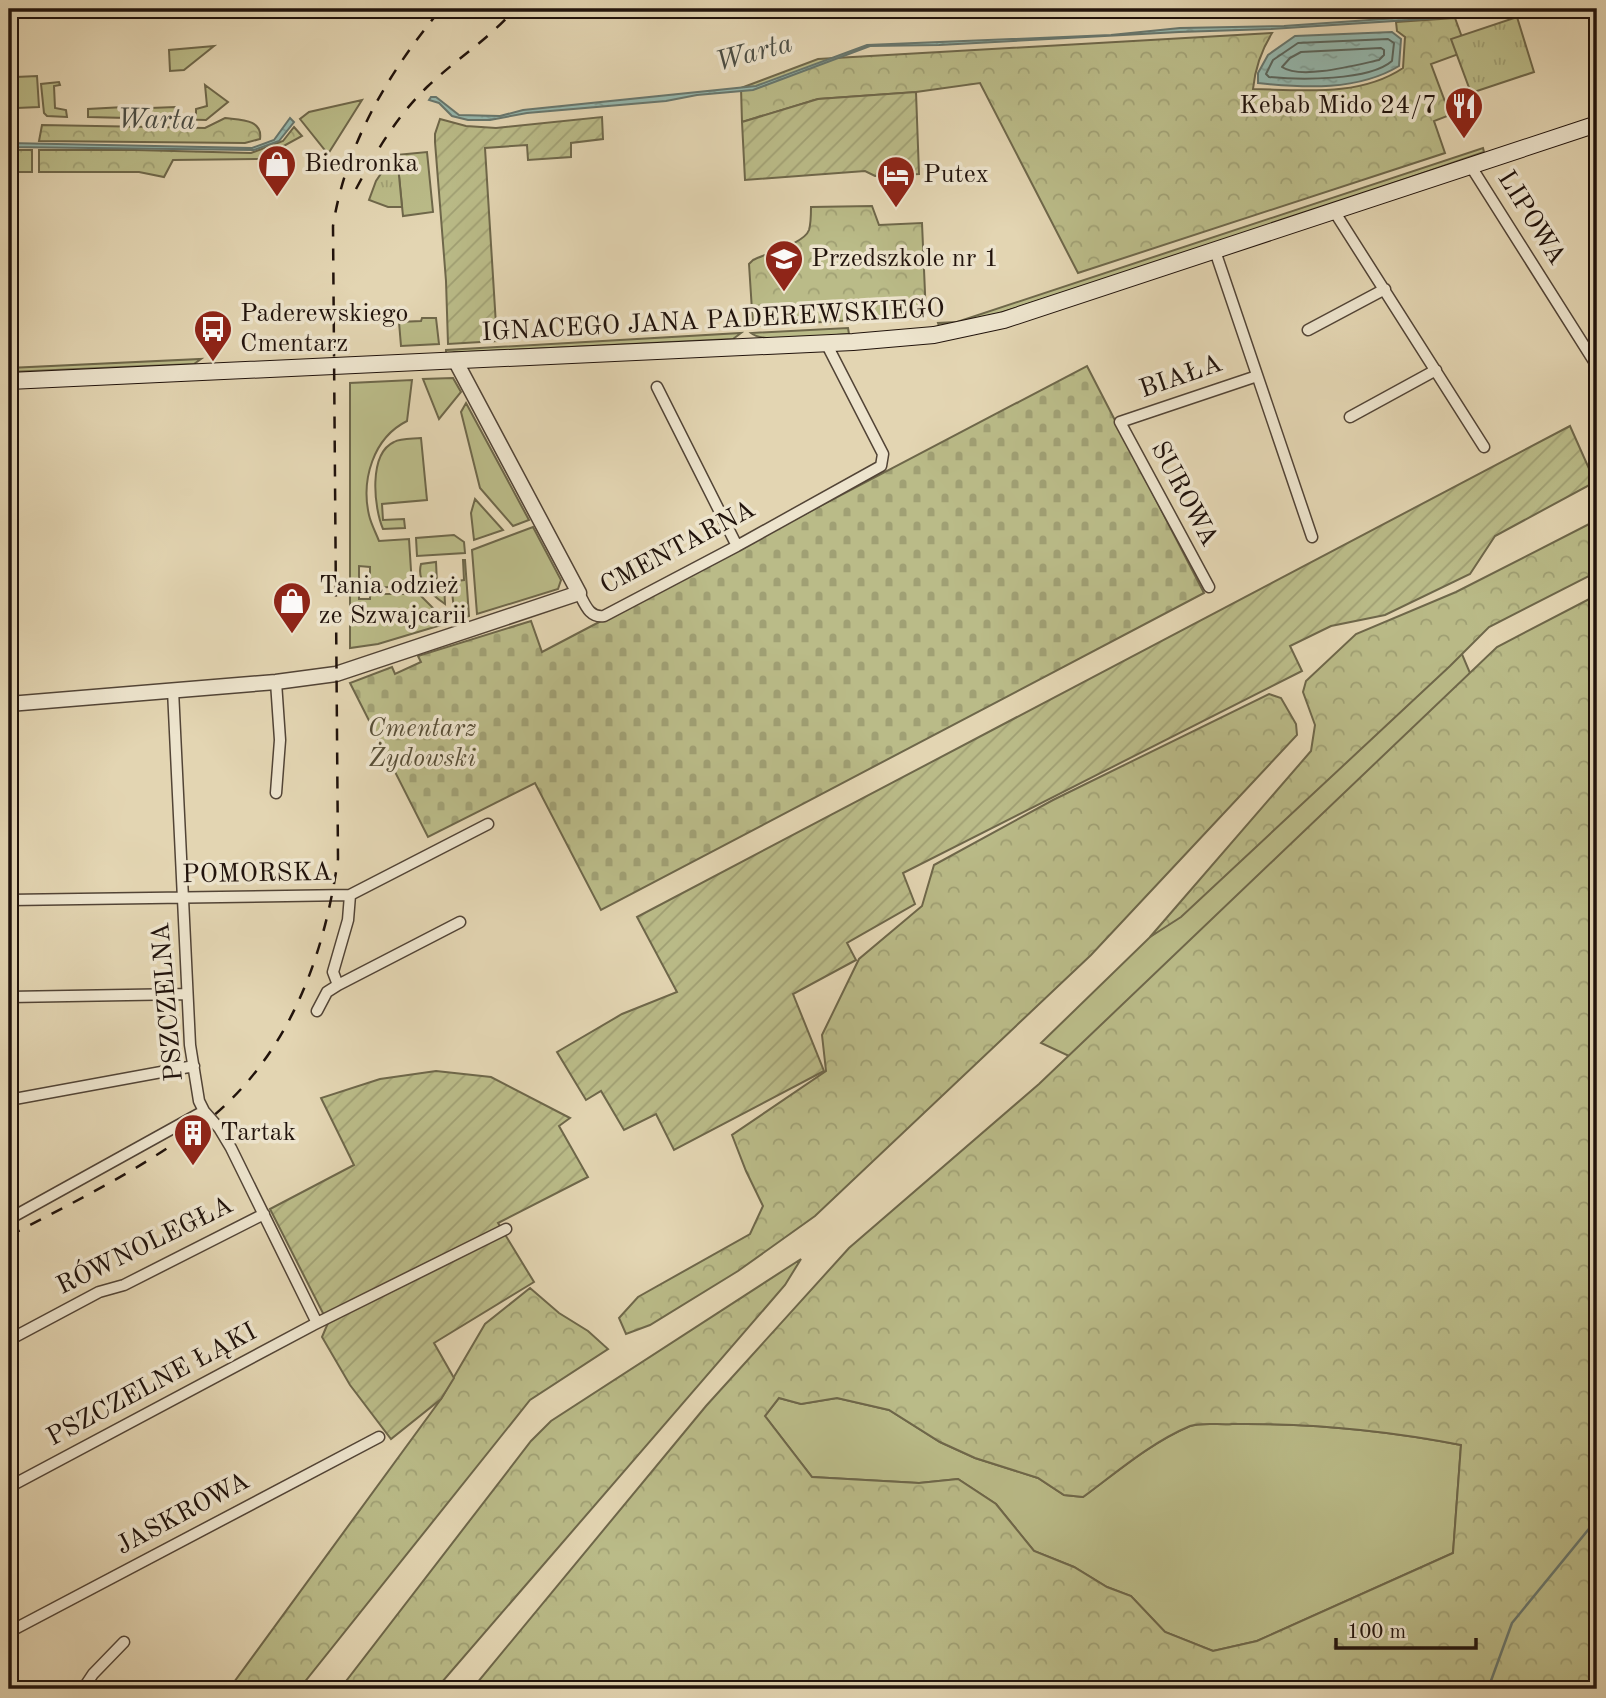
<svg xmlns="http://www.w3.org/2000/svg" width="1606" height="1698" font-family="'Old Standard TT',serif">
<defs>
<pattern id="forest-crowns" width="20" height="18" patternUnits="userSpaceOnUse" patternTransform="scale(1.75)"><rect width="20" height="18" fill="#babb88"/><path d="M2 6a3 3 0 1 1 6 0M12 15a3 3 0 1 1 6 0" fill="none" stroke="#a0a074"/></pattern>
<pattern id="cemetery-stones" width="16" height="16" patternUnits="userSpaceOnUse" patternTransform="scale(1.75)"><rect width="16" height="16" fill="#babb88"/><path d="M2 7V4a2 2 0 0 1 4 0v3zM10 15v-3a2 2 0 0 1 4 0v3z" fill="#a0a074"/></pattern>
<pattern id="park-tufts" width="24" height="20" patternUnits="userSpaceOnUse" patternTransform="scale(1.75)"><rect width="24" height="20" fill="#babb88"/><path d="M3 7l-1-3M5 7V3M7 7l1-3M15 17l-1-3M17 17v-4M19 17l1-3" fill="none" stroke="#a0a074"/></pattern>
<pattern id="garden-furrows" width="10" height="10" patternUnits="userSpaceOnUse" patternTransform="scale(1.75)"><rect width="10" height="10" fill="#babb88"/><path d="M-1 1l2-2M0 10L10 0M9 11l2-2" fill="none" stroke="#a0a074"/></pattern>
<pattern id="water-ripples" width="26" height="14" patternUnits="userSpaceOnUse" patternTransform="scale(1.75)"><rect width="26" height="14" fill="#95b8ae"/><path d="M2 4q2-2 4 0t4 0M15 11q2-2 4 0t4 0" fill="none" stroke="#809d94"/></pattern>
</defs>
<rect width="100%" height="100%" fill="#e3d5b2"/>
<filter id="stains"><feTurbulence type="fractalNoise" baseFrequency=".00286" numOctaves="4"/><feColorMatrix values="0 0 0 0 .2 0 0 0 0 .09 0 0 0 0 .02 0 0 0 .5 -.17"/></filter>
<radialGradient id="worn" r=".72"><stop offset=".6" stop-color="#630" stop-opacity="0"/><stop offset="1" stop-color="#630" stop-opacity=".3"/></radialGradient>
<path fill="#babb88" stroke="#6e674a" stroke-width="2" d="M214,46L184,70L170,71L169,50Z
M37,76L39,107L17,108L16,77Z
M59,82L60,85L54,86L55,108L66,110L67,117L47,116L44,113L41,84Z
M205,85L228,102L206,120L88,117V109L124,107L125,109L175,107V116L196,115V109L207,106Z
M362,100L328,154L300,119L309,112Z
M1483,148L1484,152L1264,228L997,314L939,326L938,323L957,322Z
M427,152L433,212L403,216L397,155Z
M422,318H436L439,344L401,346L399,322L421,321Z
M848,328L849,334C828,335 765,345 751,333Z
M741,333L733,339L446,353V350Z
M201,359L194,364L9,372V368Z
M453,378L461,392L439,419L423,379Z
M412,380L407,421C373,438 361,480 369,515C371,524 376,533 379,541L409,539L412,586L370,588V567L359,566V599H370V594H419L448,623L378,644L350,648V383Z
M466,403L529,520L513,526L480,488L461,412Z
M421,438L427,500L382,504L383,520L404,519L405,528L383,529C374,508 368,454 394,442C401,438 413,439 421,438Z
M475,499L503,530L474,540L471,513Z
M533,527L561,580L558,589L477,614L472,550Z
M454,535L464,542L465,553L417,556L416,538Z
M463,560H465L469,616L455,620L452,591L457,590L456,581L464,580Z
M436,562L437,583H444L445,604C432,595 416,582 421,564Z
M1456,640L1470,673L1155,1096L1041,1043Z
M779,1398L801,1404L837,1398L889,1410L940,1442L975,1458L1038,1478L1064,1495L1083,1497C1117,1472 1150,1443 1190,1426C1201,1422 1220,1425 1232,1424C1310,1423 1385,1430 1461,1445L1453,1553L1257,1641L1213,1651L1165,1632L1131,1596L1107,1587L1074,1567L1034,1551L996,1504L958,1479L919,1483L812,1477L765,1416Z"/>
<path fill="url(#forest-crowns)" stroke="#6e674a" stroke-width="2" fill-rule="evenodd" d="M1455,18L1467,51L1431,64L1450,115L1434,121L1445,153L1078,273L980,83L916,92L818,99L742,122L741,88L818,59L1272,33C1261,51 1255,68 1253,89C1303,90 1360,97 1403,68L1405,37L1397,31L1396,22Z
M225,118C240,120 263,119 260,139L245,143L39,141L42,125L205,128Z
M294,127L302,136L260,159L173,160L164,177L139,172H39V150H135L251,153L283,141Z
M9,150H32V172H9Z
M872,206L879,225L922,223L926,316L753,326L749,264L753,260C766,253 804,244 809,230C811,223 811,214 811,207Z
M1597,520V572L1489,627L1450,666L1181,917L1150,937L1311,751L1315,725L1303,692L1306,681L1356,634L1456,592Z
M1597,595V1689H472L706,1406L849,1248L1039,1084L1497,647ZM779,1398L801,1404L837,1398L889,1410L940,1442L975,1458L1038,1478L1064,1495L1083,1497C1117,1472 1150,1443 1190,1426C1201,1422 1220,1425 1232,1424C1310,1423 1385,1430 1461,1445L1453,1553L1257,1641L1213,1651L1165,1632L1131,1596L1107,1587L1074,1567L1034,1551L996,1504L958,1479L919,1483L812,1477L765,1416Z
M1269,694L1281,698L1296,724L1297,735L1091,955L815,1216L738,1271L650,1325L626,1334L619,1318L638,1297L750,1234L763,1206L746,1171L732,1135L826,1071L822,1035L859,959L922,906L934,865L1053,800Z
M801,1259L785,1285L436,1689H340L531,1441L551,1421Z
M530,1288L559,1313L588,1331L608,1349L530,1400L299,1689H229L441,1399L485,1324Z"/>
<path fill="url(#cemetery-stones)" stroke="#6e674a" stroke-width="2" d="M1087,366L1204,593L601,910L535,783L428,837L350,683L392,667L395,674L421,662L418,656L531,621L542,652Z"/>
<path fill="url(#park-tufts)" stroke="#6e674a" stroke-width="2" d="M1517,17L1534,72L1471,93L1451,39Z
M397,155L402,207H388L369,200L376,181L393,156Z"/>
<path fill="url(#garden-furrows)" stroke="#6e674a" stroke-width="2" d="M916,92L919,174L875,176L865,171L745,180L742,122L818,99Z
M602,117L603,139L571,143V157L528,160L527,145L485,148L497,341L448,344L446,281L435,142V134L440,119L466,126L496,128Z
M1570,426L1595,482L1495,536L1470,574L1385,615L1331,626L1290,646L1302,671L903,873L915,904L847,943L856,960L793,994L824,1071L674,1150L656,1114L624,1130L601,1091L586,1100L557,1052L622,1014L677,992L637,917Z
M436,1071L491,1077L570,1118L559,1126L588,1177L498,1223L534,1282L434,1343L454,1378L441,1399L391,1439L350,1385L322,1337L328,1323L270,1209L354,1165L321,1098L380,1079Z"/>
<path fill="url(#water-ripples)" stroke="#67766d" stroke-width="2" d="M1440,15V18L1271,29L1179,32L939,45L870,46L753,90L697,95L666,101L527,113L490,120H468L452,116L439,103L429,100L431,97H436L459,115L500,116L523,110L756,86L867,45L1111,35L1180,28L1284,26Z
M1392,32L1401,39L1399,66C1358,91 1304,88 1258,83V73L1268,55L1295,36Z
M290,118L294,122L279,141L254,150L9,147V143L252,148L274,140Z"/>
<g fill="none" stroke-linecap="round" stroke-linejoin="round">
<path stroke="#5b665d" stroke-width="2" d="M1388,39L1394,43L1392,61C1369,81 1299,80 1269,77L1266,74L1273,60L1298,43Z
M1381,48L1384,50V55L1379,60C1356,65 1301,80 1282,67L1290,58L1301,52Z"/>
<path stroke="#67766d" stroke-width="2.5" d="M1488,1689L1512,1623L1597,1519"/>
<defs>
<path id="minor" d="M1470,165L1597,366
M1334,211L1484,447
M1215,251L1312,537
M1308,330L1385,289
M657,387L737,546
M1350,417L1436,370
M1209,587L1120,422L1257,376
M579,593C585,604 589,618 604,616L737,546L881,466L883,454L826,343
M276,682L280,740L276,793
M173,690L190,1045L199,1101L204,1111L219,1128L231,1148L317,1323
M9,867L10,900
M350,895L348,920L333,972L338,985L460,922
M9,900L350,895L488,824
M9,997L186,994
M317,1011L327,992L338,985
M9,1100L194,1066
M9,1219L204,1111
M9,1340L99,1292L124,1285L264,1214
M9,1487L313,1325L506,1229
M9,1632L379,1437
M83,1689L93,1674L124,1642"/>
<path id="tertiary" d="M9,704L276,682L336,674L579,593L455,360"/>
<path id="secondary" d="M9,381L853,342L934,335L1004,320L1597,124"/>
</defs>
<use href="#minor" stroke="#524436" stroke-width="13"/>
<use href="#tertiary" stroke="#524436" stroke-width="17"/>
<use href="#secondary" stroke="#21130c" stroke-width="18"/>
<use href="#minor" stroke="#ede4cd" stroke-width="10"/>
<use href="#tertiary" stroke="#ede4cd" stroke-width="14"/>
<use href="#secondary" stroke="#ede4cd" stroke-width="16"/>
<path stroke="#21130c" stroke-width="2.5" stroke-dasharray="12 12" stroke-linecap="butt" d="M356,189C375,153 397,116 427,87C455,60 489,39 515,9
M9,1236C64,1207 120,1180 172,1145C185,1136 200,1128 212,1117C290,1051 324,957 338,859L333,226C346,144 388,73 441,9"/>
</g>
<defs>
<symbol id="restaurant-pin" viewBox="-11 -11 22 30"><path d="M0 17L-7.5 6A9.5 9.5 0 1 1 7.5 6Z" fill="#8f2418" stroke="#ede4cd"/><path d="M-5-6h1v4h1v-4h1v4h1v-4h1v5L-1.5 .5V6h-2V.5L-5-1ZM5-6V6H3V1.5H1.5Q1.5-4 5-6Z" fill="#fff"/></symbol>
<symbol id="shop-pin" viewBox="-11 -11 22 30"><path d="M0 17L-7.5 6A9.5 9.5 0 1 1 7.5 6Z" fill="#8f2418" stroke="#ede4cd"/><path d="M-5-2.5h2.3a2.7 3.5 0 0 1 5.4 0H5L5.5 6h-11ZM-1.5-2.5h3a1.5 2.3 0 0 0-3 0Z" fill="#fff"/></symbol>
<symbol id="hotel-pin" viewBox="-11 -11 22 30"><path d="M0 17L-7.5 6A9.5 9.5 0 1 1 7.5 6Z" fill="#8f2418" stroke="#ede4cd"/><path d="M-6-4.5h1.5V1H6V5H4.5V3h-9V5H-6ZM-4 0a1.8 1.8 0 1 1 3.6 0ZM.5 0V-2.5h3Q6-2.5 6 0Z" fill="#fff"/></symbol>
<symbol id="school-pin" viewBox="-11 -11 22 30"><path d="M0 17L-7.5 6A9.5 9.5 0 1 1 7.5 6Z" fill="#8f2418" stroke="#ede4cd"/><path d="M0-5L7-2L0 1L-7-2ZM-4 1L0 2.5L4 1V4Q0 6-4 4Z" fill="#fff"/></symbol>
<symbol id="bus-pin" viewBox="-11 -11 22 30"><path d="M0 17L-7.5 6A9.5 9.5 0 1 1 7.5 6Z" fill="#8f2418" stroke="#ede4cd"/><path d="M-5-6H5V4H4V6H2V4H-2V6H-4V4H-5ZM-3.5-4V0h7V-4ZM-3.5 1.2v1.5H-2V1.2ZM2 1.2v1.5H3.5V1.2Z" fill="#fff"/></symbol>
<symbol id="building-pin" viewBox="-11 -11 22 30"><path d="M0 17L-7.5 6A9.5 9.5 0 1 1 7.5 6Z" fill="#8f2418" stroke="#ede4cd"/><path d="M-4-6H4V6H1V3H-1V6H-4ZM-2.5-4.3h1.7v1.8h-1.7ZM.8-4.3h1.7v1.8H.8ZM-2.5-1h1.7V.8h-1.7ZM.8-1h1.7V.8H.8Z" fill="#fff"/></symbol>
</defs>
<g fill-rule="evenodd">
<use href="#restaurant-pin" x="1442" y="84" width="44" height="60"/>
<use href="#shop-pin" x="255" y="142" width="44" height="60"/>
<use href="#hotel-pin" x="874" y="153" width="44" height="60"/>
<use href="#school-pin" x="762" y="237" width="44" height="60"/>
<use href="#bus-pin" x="191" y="307" width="44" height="60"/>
<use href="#shop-pin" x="270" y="579" width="44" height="60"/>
<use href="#building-pin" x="171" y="1111" width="44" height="60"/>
</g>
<g text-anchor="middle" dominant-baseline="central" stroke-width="7" stroke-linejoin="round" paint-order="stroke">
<g font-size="26" fill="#21130c" stroke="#ede4cd" text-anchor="start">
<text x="1437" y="106" text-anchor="end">Kebab Mido 24/7</text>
<text x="304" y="164">Biedronka</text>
<text x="923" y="175">Putex</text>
<text x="811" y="259">Przedszkole nr 1</text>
<text x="240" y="314">Paderewskiego<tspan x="240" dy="30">Cmentarz</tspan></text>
<text x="319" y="586">Tania odzież<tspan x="319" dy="30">ze Szwajcarii</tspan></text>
<text x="220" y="1133">Tartak</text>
</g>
<g font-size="26" fill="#21130c" stroke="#ede4cd">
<text transform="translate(1531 218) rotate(58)">LIPOWA</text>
<text transform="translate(713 321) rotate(-3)">IGNACEGO JANA PADEREWSKIEGO</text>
<text transform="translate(1181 377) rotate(-19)">BIAŁA</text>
<text transform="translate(1184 494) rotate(62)">SUROWA</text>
<text transform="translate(678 548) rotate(-28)">CMENTARNA</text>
<text transform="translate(257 874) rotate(-1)">POMORSKA</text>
<text transform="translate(168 1002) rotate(-95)">PSZCZELNA</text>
<text transform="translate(145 1246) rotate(-26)">RÓWNOLEGŁA</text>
<text transform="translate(152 1385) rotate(-28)">PSZCZELNE ŁĄKI</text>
<text transform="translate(183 1514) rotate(-28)">JASKROWA</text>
</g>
<g font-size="26" font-style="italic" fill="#574e37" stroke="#ede4cd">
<text x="422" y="729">Cmentarz<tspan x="422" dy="30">Żydowski</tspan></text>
</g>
<g font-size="28" font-style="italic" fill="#4a4d45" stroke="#ede4cd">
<text transform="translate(754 54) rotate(-15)">Warta</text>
<text transform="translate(156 121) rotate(1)">Warta</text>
</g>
</g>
<rect width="1606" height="1698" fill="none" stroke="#e3d5b2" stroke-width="35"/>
<rect x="10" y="10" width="1585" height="1677" fill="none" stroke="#21130c" stroke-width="3.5"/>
<rect x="18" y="18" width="1571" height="1663" fill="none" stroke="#21130c" stroke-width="2"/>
<path d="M1336 1638v10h140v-10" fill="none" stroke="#21130c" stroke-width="3.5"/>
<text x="1347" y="1638" font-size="21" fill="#21130c" stroke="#ede4cd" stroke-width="5" paint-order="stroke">100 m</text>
<rect width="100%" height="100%" filter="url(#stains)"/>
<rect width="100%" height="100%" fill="url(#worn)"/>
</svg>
